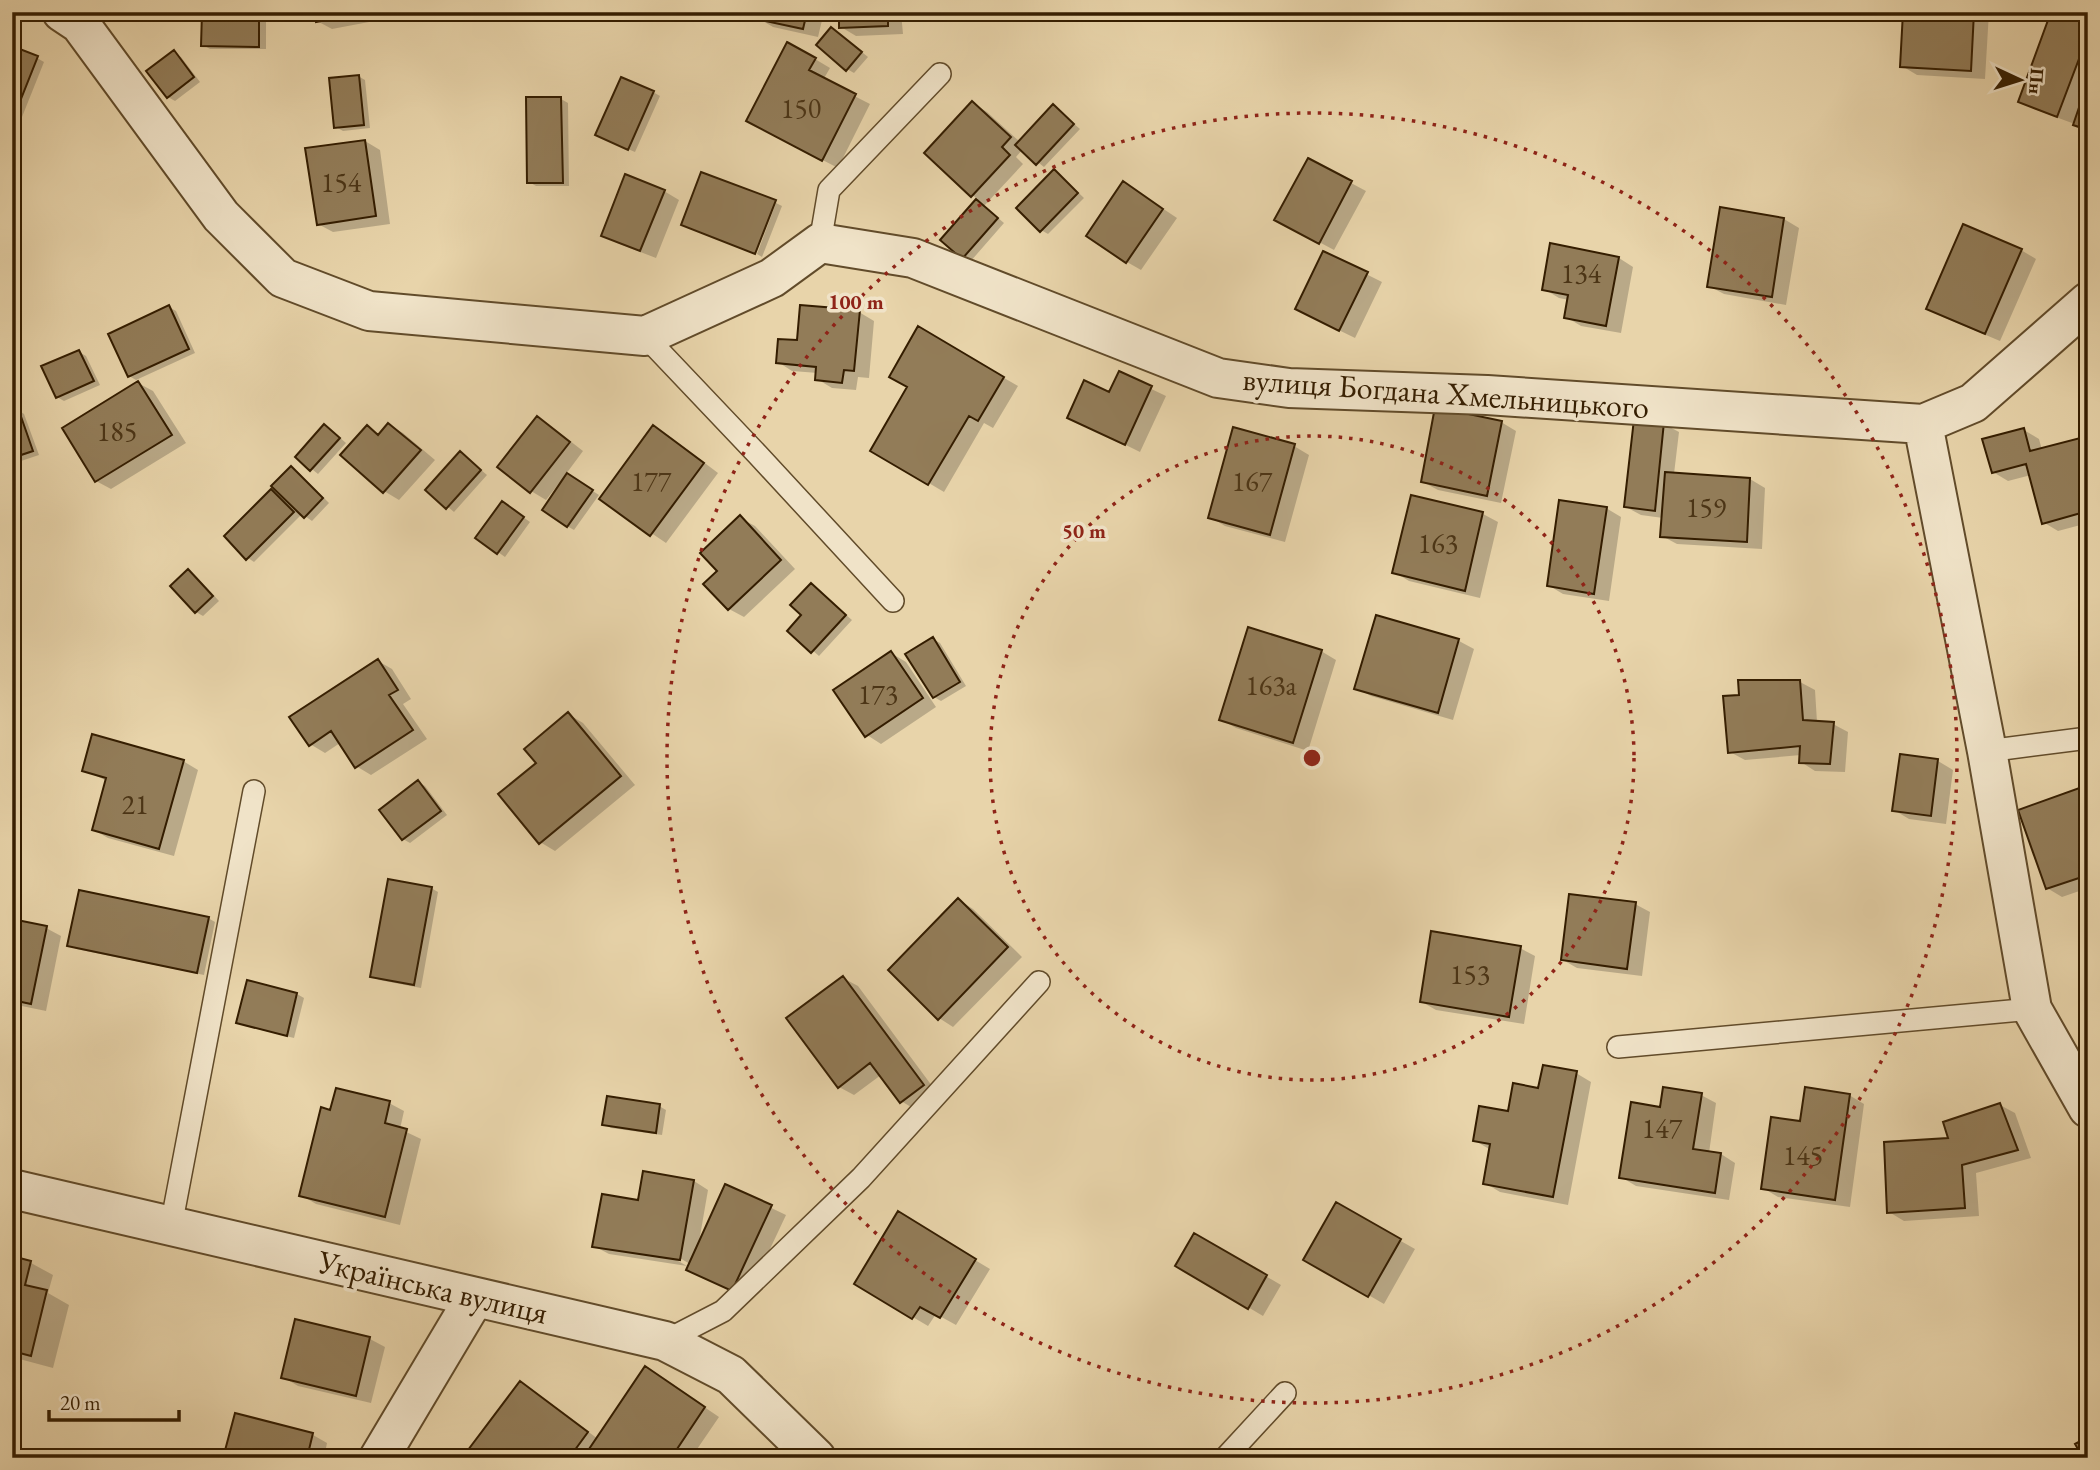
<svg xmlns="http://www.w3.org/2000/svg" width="2100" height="1470" font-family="'EB Garamond',serif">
<rect width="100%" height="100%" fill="#e8d4aa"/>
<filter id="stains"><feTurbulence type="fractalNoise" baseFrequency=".00286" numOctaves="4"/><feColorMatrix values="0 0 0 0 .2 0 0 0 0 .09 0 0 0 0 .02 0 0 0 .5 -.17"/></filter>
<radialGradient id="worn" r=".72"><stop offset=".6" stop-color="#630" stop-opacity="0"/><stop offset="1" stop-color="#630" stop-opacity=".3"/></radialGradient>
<path fill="#0003" d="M203,12H266V49H210L203,45Z
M316,12H422L332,29L317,21Z
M639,12H688L687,22L650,18Z
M759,12H824L818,37L773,27L758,18Z
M841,12H901L903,34L856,36L841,27Z
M1905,12H1989L1985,79L1917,75L1902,66Z
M2088,12V132L2072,123L2034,109L2020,101Z
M838,33L868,57L854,73L847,69Z
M174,53L181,57L200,82L175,101L168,97Z
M37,58L44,62L20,122L12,119Z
M815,59L830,68L823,80L870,104L838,168L763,129Z
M358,76L365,80L370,128L343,131L336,127Z
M653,92L660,96L635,152L604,139Z
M561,99L568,103L569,186H536L529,182Z
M973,103L987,112L1020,142L1054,107L1080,129L1044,167L1022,150L1016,157L1023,164L984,206L1004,223L970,262L943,240L978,199L972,195Z
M365,141L380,150L390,224L333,232L318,224Z
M1308,160L1366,191L1334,250L1291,227Z
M1054,172L1061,176L1084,198L1048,234L1041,230Z
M664,191L679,200L656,258L617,243L603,235Z
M1138,192L1177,218L1141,270L1127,262Z
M776,203L782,206L762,257L757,254Z
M1722,209L1784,219L1799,228L1786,305L1724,294L1709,286Z
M2021,250L2036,259L2000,341L1943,317L1928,308Z
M1324,253L1382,282L1355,338L1312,317Z
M1619,258L1633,267L1621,333L1581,326L1566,317L1569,300L1559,298L1544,289Z
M169,307L176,311L195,353L136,380L129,376Z
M859,312L874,321L869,378L858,377L856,390L832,388L817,379L818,373L792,371L778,362L798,342Z
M919,329L1018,386L993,428L984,423L944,492L873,450L909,387Z
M79,352L86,356L100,385L64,401L57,397Z
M1120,374L1166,396L1140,452L1069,417L1110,394Z
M138,383L153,391L186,443L111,489L96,481Z
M18,410L24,414L39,455L12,464V412Z
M537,418L552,427L583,451L566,474L599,495L574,530L567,526L562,483L560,482L546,500L531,491Z
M1501,422L1516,431L1501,503L1438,490L1423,482Z
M1664,424L1679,432L1674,474L1750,479L1765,488L1762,549L1677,544L1662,536L1663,518L1641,515L1626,507Z
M389,425L403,433L435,460L399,500L384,491L343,455L367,427L381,435Z
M654,428L669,436L718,473L666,543L601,499Z
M331,430L346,443L318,474L297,457Z
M2024,430L2039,439L2042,450L2088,438V523L2058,531L2043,522L2031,475L2008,481L1993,472Z
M1294,446L1309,455L1285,542L1225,526L1210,517Z
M461,453L487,475L454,512L428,490Z
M291,468L298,472L329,503L312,521L302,514L254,562L248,558L271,491L284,498Z
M1413,497L1483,514L1498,522L1480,598L1409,581L1394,572Z
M509,507L530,522L505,557L478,538Z
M1606,508L1621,517L1609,601L1563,594L1548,585Z
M740,518L755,526L795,569L744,617L729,609L706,584L720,571Z
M188,571L195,575L219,601L203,616L196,612Z
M811,585L852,620L819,656L790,631L804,615Z
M1377,617L1459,641L1474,649L1453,720L1371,696L1356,688Z
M933,639L940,643L966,686L941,701L934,697Z
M1321,651L1336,660L1308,751L1236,728L1222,720Z
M891,653L906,662L936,707L881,744L867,735Z
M378,661L392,669L411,699L403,704L427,739L371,775L356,766L340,743L325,753L310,744Z
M1800,682L1815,690L1817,722L1833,724L1848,732L1845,772L1815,771L1801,762V755L1745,760L1730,752L1741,697Z
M568,714L583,723L635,785L555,851L540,842L538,764Z
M1901,756L1938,761L1953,770L1946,824L1909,819L1894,810Z
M183,761L198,770L174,856L108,838L94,830L107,781L84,770Z
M418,782L425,786L447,815L410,843L403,839Z
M2085,788L2088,790V888L2062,897L2047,888Z
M431,888L438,892L421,988L379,980L372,976Z
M959,900L973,909L1022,957L953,1027L939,1018Z
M1635,904L1650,912L1642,976L1577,968L1563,960Z
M208,918L215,922L204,975L76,949L69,945Z
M12,921L46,928L61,936L46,1011L12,1004Z
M1520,948L1535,956L1524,1024L1436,1010L1422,1002Z
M843,978L858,986L938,1094L916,1110L901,1101L881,1075L854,1095L839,1087Z
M248,982L297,994L304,998L294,1038L245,1026L238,1022Z
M1576,1073L1591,1082L1568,1205L1500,1192L1485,1183L1489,1149L1474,1140L1539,1090Z
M1701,1095L1716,1103L1709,1153L1721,1154L1735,1163L1729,1200L1636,1186L1621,1177L1662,1109Z
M1849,1095L1864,1104L1850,1207L1778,1197L1763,1188L1802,1123Z
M389,1103L404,1111L400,1129L421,1139L400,1225L316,1204L301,1195L332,1112Z
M2000,1105L2015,1113L2031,1158L1976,1173L1979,1216L1904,1221L1889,1212L1950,1140Z
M659,1106L666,1110L662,1135L611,1128L604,1124Z
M694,1181L708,1190L699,1242L726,1186L786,1215L747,1298L703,1277L690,1264L673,1254L671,1257L687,1266L609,1254L594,1246L640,1202Z
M1337,1205L1415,1249L1384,1304L1306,1259Z
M898,1214L990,1269L956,1325L936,1314L928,1326L857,1284Z
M1195,1235L1281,1285L1263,1316L1177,1265Z
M12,1258L31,1263L53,1275L48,1293L69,1305L53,1368L12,1357Z
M297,1321L370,1339L385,1347L371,1403L298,1386L283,1377Z
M660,1377L719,1417L691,1458H482L520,1383L535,1392L598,1439Z
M236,1415L313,1435L327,1443L324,1458H225Z"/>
<path fill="#927c58" stroke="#341d00" stroke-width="2" d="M202,12H259V47L201,46Z
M314,12H366L316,22Z
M757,12H807L803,29L756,19Z
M839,12H888V26L839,28Z
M1903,12H1974L1971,71L1900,67Z
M2051,12H2088V35L2057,117L2018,102Z
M831,27L862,52L846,71L816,45Z
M787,42L816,58L809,70L856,94L822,161L746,121Z
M12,46L38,56L13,119H12Z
M174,50L194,77L167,98L146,71Z
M359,75L364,125L334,128L329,78Z
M621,77L654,91L628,150L595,135Z
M2088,81V130L2073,125Z
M526,97H561L563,183H527Z
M972,101L1011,137L1002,147L1010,155L971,197L924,153Z
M1053,104L1074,124L1036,165L1015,145Z
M365,140L376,216L317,225L305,148Z
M1308,158L1352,181L1319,244L1274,220Z
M1054,169L1078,193L1040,232L1016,208Z
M701,172L776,200L755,254L681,225Z
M625,174L665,190L640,251L601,236Z
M1123,181L1163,209L1126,263L1086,236Z
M976,199L998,218L962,259L940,240Z
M1720,207L1784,218L1772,297L1707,287Z
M1963,224L2022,249L1985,334L1926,309Z
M1550,243L1619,257L1606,326L1564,318L1568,295L1542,290Z
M1323,251L1368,272L1339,331L1295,309Z
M169,305L189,349L128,377L108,334Z
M800,305L860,310L854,371L844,370L842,383L815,380L816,367L776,363L778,339L797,340Z
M918,326L1004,377L978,421L969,416L928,485L870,451L907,387L889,377Z
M79,350L94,381L56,398L41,366Z
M1119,371L1152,386L1125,445L1067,418L1084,380L1109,392Z
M138,381L172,435L95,482L62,428Z
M1435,407L1502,421L1487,496L1421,482Z
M18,408L33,451L12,458V410Z
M537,416L570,442L530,493L497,467Z
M1634,419L1664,422L1655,511L1624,507Z
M388,423L421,450L383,493L340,455L367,425L378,435Z
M324,424L340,438L310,471L295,457Z
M653,425L704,463L650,536L599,499Z
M1233,427L1295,444L1270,535L1208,518Z
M2024,428L2030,451L2088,436V511L2042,524L2026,464L1992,473L1982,439Z
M460,451L481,470L446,509L425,490Z
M291,466L323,498L304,518L271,486Z
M1665,472L1750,478L1747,542L1660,537Z
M567,473L593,490L567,527L542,510Z
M271,489L294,512L246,560L224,536Z
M1411,495L1483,512L1465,591L1392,573Z
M1559,500L1607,507L1594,594L1547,586Z
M502,501L524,517L497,554L475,538Z
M740,515L781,560L728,610L703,584L717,571L700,553Z
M188,569L213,596L195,613L170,586Z
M811,583L846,615L811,653L787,631L801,615L790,605Z
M1376,615L1459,639L1438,713L1354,689Z
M1248,627L1322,650L1293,743L1219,720Z
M933,637L960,682L933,698L905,654Z
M891,651L923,698L865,737L833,690Z
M378,659L398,690L389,695L413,730L355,768L331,731L309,746L289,717Z
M1738,680H1800L1803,720L1834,722L1830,764L1799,763L1800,746L1728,753L1723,696L1739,695Z
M568,712L621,776L539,844L498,794L536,763L524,749Z
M92,734L184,760L159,849L92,830L106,778L82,771Z
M1900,754L1938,759L1931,816L1892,811Z
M418,780L441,811L402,840L379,810Z
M2085,786L2088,793V875L2046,889L2018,810Z
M388,879L432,887L414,985L370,977Z
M79,890L209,917L197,973L67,946Z
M1569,894L1636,902L1627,969L1561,960Z
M958,898L1008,947L938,1020L888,970Z
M12,919L47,926L31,1004L12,1000Z
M1431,931L1521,946L1509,1017L1420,1002Z
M843,976L924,1085L900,1103L870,1063L838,1088L786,1018Z
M247,980L297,993L287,1036L236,1023Z
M1543,1065L1577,1071L1553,1197L1483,1184L1490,1144L1473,1141L1479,1106L1508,1111L1513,1083L1538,1088Z
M1663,1087L1702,1093L1693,1149L1721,1153L1715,1193L1619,1178L1631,1102L1660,1107Z
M1805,1087L1850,1094L1835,1200L1761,1189L1771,1117L1800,1121Z
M336,1088L390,1101L385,1123L407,1129L385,1217L299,1196L321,1107L330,1110Z
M607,1096L660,1104L656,1133L602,1125Z
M2000,1103L2018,1150L1962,1165L1965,1208L1887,1213L1884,1142L1948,1138L1943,1122Z
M643,1171L694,1180L680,1260L592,1247L602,1194L638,1200Z
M725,1184L772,1205L732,1291L686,1270Z
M1336,1202L1401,1239L1368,1297L1303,1260Z
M898,1211L976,1259L940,1318L920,1307L912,1319L854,1284Z
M1194,1233L1267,1275L1248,1309L1175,1266Z
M12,1256L31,1261L25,1285L47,1290L31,1356L12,1351Z
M295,1319L370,1337L356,1396L281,1378Z
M645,1366L705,1407L671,1458H583Z
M520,1381L588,1432L569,1458H479L468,1450Z
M235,1413L313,1433L307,1458H223Z
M2088,1437V1458H2083L2075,1444Z"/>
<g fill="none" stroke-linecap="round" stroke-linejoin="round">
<defs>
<path id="service" d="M820,243L829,190L940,74
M645,336L758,455L893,601
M1987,751L2088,738
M1618,1047L2032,1009
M171,1226L254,791
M665,1341L723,1311L861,1178L1039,982
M1225,1458L1285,1393"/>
<path id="minor" d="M62,12L80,24L221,216L283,278L369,311L645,336L772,278L820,243L913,258L1218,378L1289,388L1487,395L1923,424L1973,403L2088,302
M1923,424L1987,751L2032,1009L2088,1108
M12,1189L665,1341L731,1375L816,1458
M379,1458L475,1297"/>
</defs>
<use href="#service" stroke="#614b2a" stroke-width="24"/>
<use href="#minor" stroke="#614b2a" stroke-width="42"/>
<use href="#service" stroke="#f0e3c8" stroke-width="21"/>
<use href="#minor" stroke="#f0e3c8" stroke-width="38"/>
</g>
<g fill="none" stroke="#8f2418" stroke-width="3.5" stroke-dasharray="3.5 7">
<circle cx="1312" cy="758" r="322"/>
<circle cx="1312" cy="758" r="645"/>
</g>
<g text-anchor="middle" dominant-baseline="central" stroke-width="7" stroke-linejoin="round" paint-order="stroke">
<g font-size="28" fill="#4c3516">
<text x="801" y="108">150</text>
<text x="341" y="182">154</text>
<text x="1581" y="273">134</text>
<text x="117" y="431">185</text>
<text x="651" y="481">177</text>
<text x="1252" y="481">167</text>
<text x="1706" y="507">159</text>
<text x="1438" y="543">163</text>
<text x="1271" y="685">163а</text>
<text x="878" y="694">173</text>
<text x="135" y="804">21</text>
<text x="1470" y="974">153</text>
<text x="1662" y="1128">147</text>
<text x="1803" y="1155">145</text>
</g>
<g font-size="32" fill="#341d00" stroke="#f0e3c8">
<text transform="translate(1446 393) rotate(4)">вулиця Богдана Хмельницького</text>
<text transform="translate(433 1287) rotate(13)">Українська вулиця</text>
</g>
</g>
<circle cx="1312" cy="758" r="10" fill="#8f2418" stroke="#f0e3c8" stroke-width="3.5"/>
<g font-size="21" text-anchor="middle" font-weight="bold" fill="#8f2418" stroke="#f0e3c8" stroke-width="7" stroke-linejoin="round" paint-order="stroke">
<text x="856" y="309">100 m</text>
<text x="1084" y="538">50 m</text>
</g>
<rect width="2100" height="1470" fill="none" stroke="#e8d4aa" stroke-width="42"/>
<rect x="14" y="14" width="2072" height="1442" fill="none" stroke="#341d00" stroke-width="3.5"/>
<rect x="21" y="21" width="2058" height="1428" fill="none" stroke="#341d00" stroke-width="2"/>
<g transform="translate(2020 80) rotate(94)" stroke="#f0e3c8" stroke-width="5" paint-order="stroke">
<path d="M0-5L12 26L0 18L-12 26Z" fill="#341d00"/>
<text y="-10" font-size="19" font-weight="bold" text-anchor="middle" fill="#341d00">Пн</text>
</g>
<path d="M49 1410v10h130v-10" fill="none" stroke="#341d00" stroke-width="3.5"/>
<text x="60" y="1410" font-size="21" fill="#341d00" stroke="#f0e3c8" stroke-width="5" paint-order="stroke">20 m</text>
<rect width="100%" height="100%" filter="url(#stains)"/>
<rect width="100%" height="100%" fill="url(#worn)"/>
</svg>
